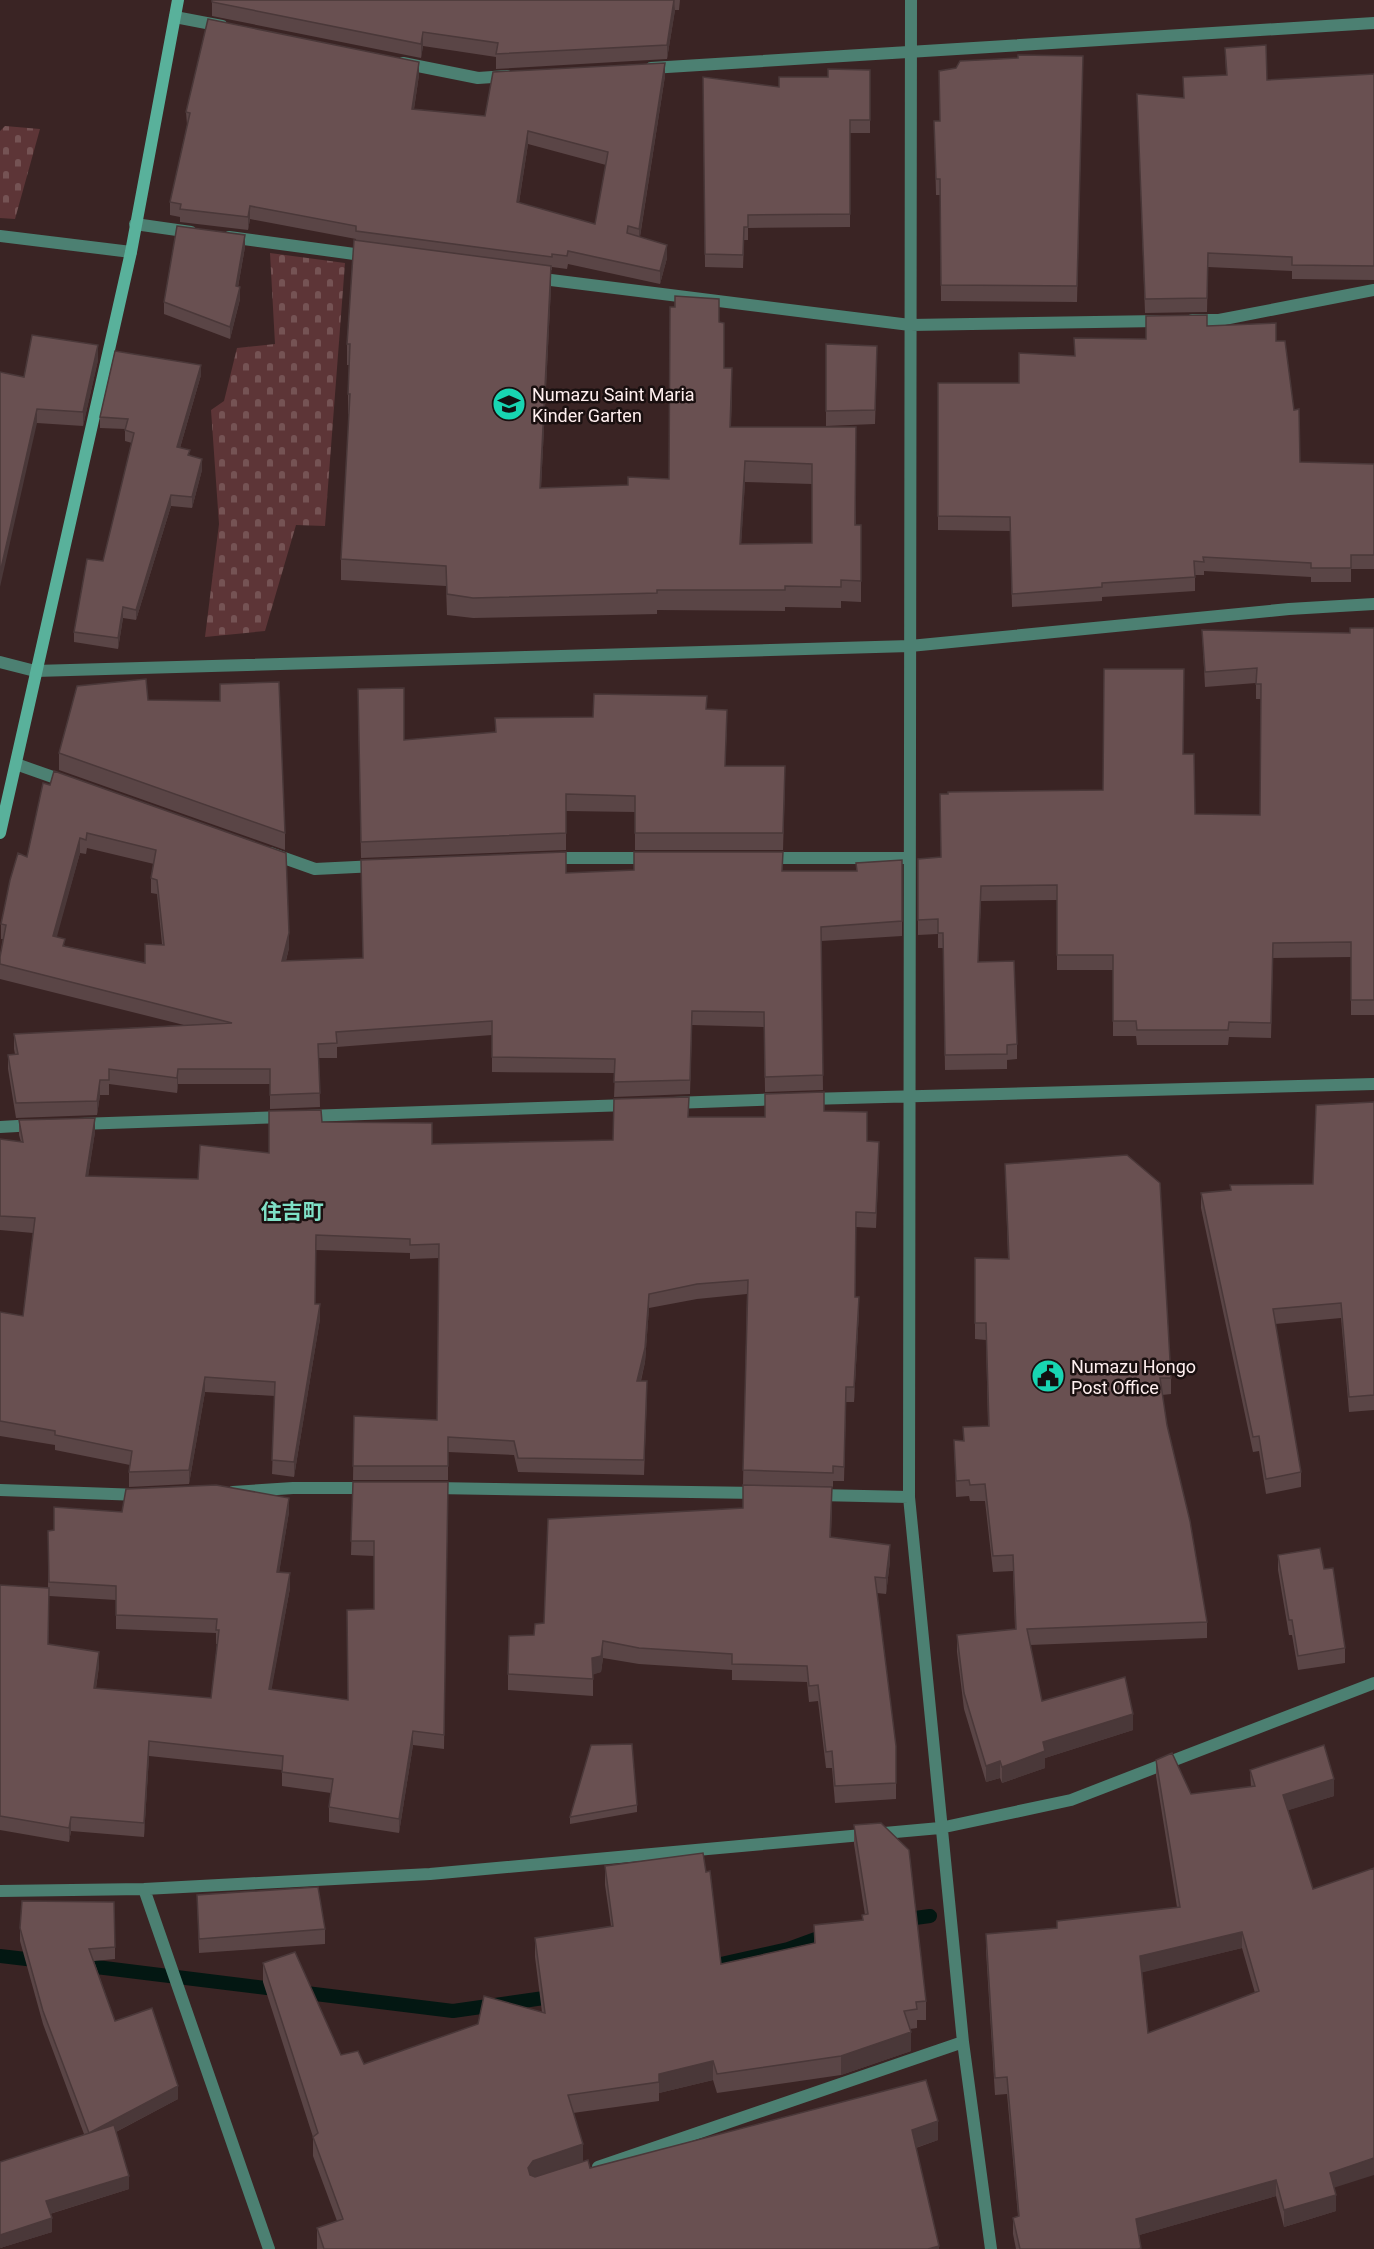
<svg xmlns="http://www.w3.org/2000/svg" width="1374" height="2249" font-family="Roboto,'Noto Sans JP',sans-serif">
<defs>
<pattern id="cemetery-stones" width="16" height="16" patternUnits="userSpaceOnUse" patternTransform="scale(1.5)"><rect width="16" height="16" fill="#5d3537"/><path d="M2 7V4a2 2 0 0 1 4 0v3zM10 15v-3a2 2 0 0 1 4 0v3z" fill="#755354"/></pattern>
</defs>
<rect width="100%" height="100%" fill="#3a2424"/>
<path fill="url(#cemetery-stones)" d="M5,126L40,129L15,219L0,218V131Z
M270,253L345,263L325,526L296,525L265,631L205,637L219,524L211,410L224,401L237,348L275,344Z"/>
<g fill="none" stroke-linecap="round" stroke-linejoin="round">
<path stroke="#031712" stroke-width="14" d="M900,1920L930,1916
M0,1956L43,1961
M80,1965L453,2011L558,1996
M703,1968L788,1949L829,1934"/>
<path stroke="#4c8072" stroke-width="12" d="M911,0L909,1497L963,2042L991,2249
M175,17L222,26
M403,63L478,78L507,76
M651,68L1374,23
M135,224L191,232
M0,236L131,252
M229,237L369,256
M535,278L910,325L1159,321
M1192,320H1219L1374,290
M0,662L35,671L910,646L1289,609L1374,604
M16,764L67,782
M270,853L315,869L376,866
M550,858H649
M769,858H908
M808,1099L1374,1084
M673,1103L781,1099
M307,1116L628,1105
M79,1124L284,1117
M0,1127L35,1125
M434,1488L758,1493
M0,1490L140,1495
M233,1492L293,1488H368
M818,1495L909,1497
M144,1889L269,2249
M0,1891L144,1889L430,1874L940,1828L1071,1800L1374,1683
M598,2167L963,2042"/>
<path stroke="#59b19b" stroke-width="12" d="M0,833L131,252L178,0"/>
</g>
<path fill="#5a4546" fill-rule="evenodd" d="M212,0H680L679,10H675L667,59L496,69V57L423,46L421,58L212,16Z
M1225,48L1267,80L1374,74V280L1292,279V271L1208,267L1207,312L1145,313L1137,94L1184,98L1183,77L1226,75Z
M1083,56L1077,302L941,301L940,195H936L934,121H940Z
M870,70V133H850V227L748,228V240H744L743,268L705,267L703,77L779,87L828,77Z
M419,75L414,109L485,116L665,76L640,237L667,258L660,284L568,264L567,269L552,267V270H551V287L541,488L628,485L669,479L675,296L719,323L724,368L732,389L731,427H856V525H861V602L841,601V608L785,607V611L657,610V614L473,618L447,615L446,586L341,580V559L349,414H348V394L349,365H347V344L356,239L250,219L248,230L180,222V217L170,215V202L187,125L186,112ZM528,144L606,165L595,224L519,203ZM745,482L812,484V543L741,544Z
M245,247L238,287L240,299L230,339L164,314V302Z
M1146,316L1207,326L1276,341L1300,462L1374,464V569H1351V582H1311V577L1204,571V575H1195V591L1102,597V601L1012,607L1010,531L938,530V383H1019L1075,356L1146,339Z
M826,344L877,361L875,424L826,426Z
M98,360L83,426L37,423L24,377Z
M201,375L180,448L190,455L202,470L192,508L171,506L136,620L123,618L118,649L74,642V632L103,561L132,443L125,441V429L100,428V417Z
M1374,628V1015H1351V957L1273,958L1271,1038L1229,1037L1228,1045H1137L1136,1036H1113V970H1057V900L981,901L978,962L1017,1044V1059L1007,1060V1069L945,1070L943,948H938V934L918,935V859L940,857L1103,790L1183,754L1195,814L1260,815L1261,699H1256V683L1205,687L1202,630L1350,633Z
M148,700L220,701L285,833V850L59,770V753Z
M358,706L404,740L495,732V718L593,717L707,709L727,727L725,766L785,783L783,850H635V812L566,811V850L361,858Z
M54,771L289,948L286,961L363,958L566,873L782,871H856V863L902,860V936L821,941L823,1090L765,1092L764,1027L692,1025L690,1094L614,1097L615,1073L492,1072V1035L337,1047V1058H319L320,1107L270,1109V1084H178L177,1093L109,1084V1095H100L97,1115L16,1118L8,1069V1055L15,1054L14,1049V1034L184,1025L0,979V957L3,939H1V924L27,857ZM87,848L154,864L151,878V893L157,894L162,944L145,963L65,946L56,937L80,853L86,854Z
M1374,1102V1410L1349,1412L1341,1318L1275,1324L1301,1472V1487L1266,1494L1259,1451L1253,1452L1201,1208V1193L1313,1184Z
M824,1111L867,1141L879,1156L876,1228L856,1227L855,1297L859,1311L854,1402H846L844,1481H833V1487L743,1485L747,1294L697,1299L649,1308L645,1362L641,1381L647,1395L644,1475L518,1472L514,1455L448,1452V1480H353L354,1416L437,1420L439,1258L410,1259V1253L316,1250L315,1304L320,1319L294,1477L272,1474L275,1396L205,1392L189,1484L129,1487V1472L130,1465L55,1450V1445L0,1436V1312L23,1316L33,1233L0,1230V1139L21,1142L19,1135V1120L95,1132L88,1176L198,1179L269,1153L322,1122L432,1144L613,1140L689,1117H765Z
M1005,1164L1171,1378V1394L1162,1395L1167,1425L1207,1622V1638L1030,1645L1042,1701L1133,1730L1045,1758V1768L1002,1783L1000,1778L986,1782L964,1709L957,1652V1635L1015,1629L1013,1571L993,1572L985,1501H970L969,1496L956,1497L954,1440L963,1441V1427L988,1426L986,1340L975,1339V1258L1008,1259Z
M353,1482H448L444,1749L413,1745L399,1833L329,1822V1807L331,1793L282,1786V1770L149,1756L144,1837L71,1831L69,1842L0,1830V1585L48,1588V1531L54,1530L122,1512H289L279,1572L290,1588L271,1690L348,1700L374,1609V1556L351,1555ZM49,1596L116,1600V1629L216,1633V1644H217L211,1698L96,1688L99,1666L48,1644Z
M832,1503L831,1537L890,1561L886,1594L877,1593L896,1746V1799L835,1803L832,1768H826L818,1701L809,1702L807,1682L732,1680V1670L639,1664L603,1658L601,1672L593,1674V1696L508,1690V1674L544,1623Z
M1278,1555L1345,1648V1663L1298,1670L1292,1635H1289L1278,1570Z
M1156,1760L1191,1794L1251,1787L1250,1770L1334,1796L1288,1810L1334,2188L1336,2211L1284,2227L1276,2196L1139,2235L1141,2249H1016L1013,2234V2218L1018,2216L1007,2094L995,2095L986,1951V1934L1057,1928L1177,1907L1156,1776ZM1242,1948L1255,1993L1148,2033L1142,1972Z
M637,1805V1812L570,1824V1817Z
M854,1825L926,2001V2020H917V2028L910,2029L911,2051L841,2075L717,2093L713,2080L659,2093V2101L573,2113L583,2162L590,2168L938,2140L916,2148L939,2249H317V2228L337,2221L313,2156V2137L263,1982V1963L341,2055L364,2064L542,2012L535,1957V1938L611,1926L605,1885V1866L721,1964L814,1943V1925L862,1920V1915H865L854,1844Z
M197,1895L325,1929V1944L199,1953Z
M20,1928L115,1947V1959L94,1961L115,2021L178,2099L116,2132L129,2189L50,2214L52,2232L0,2248L84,2134L43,2024L20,1941Z"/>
<path fill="#4a3839" d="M674,0L675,10L667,59V45Z
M423,32V46L421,58V44Z
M419,62V75L412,122V109Z
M665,63V76L639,242V229Z
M528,131V144L517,215V202Z
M250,206V219L248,230V217Z
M245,235V247L236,298V286Z
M667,245V258L660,284V271Z
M551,266V287L540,508V488Z
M240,287V299L230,339V327Z
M98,345V360L83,426V412Z
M201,365V375L177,458V447Z
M732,368V389L730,447V427Z
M37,409V423L0,587V573Z
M202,459V470L192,508V497Z
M745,461V482L740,565V544Z
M171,495V506L136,620V610Z
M123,607V618L118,649V638Z
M80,838V853L53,951V936Z
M289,933V948L282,975V961Z
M178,1069V1084L177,1093V1078Z
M100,1080V1095L97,1115V1101Z
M95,1118V1132L86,1191V1176Z
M649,1294V1308L645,1362L637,1396V1381Z
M859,1297V1311L854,1402V1387Z
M320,1304V1319L294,1477V1462Z
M205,1377V1392L189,1484V1470Z
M289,1498V1512L277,1586V1572Z
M890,1545V1561L886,1594V1578Z
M290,1573V1588L269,1704V1689Z
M603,1641V1658L601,1672L592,1675V1658Z
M99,1652V1666L94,1703V1688Z
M1133,1714V1730L1045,1758V1768L1002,1783V1767L1043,1742Z
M413,1731V1745L399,1833V1819Z
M149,1741V1756L144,1837V1823Z
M1000,1761V1778L986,1782V1766Z
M1334,1779V1796L1283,1812V1795Z
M71,1817V1831L69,1842V1828Z
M1242,1932V1948L1140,1973V1956Z
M911,2032V2051L841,2075V2056Z
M713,2061V2080L659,2093V2101V2074Z
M178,2086V2099L89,2146V2133Z
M938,2121V2140L912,2149V2130Z
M583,2144V2163L528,2187V2168L533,2161Z
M1374,2158V2175L1330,2189V2173Z
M129,2176V2189L46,2215V2201Z
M1276,2180V2196L1136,2236V2219Z
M1336,2195V2211L1284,2227V2210Z
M52,2218V2232L0,2248V2235Z
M939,2246V2249H928Z"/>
<path fill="#695051" stroke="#4a3839" stroke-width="1.5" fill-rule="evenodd" d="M212,0H674L667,45L496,54L498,43L423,32L421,44L212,2Z
M208,19L419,62L412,109L485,116L493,72L665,63L639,229L628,226L627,233L667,245L660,271L568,251L567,256L552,254V257L356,231V226L250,206L248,217L180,209L181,204L170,202L190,113L186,112ZM528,131L608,152L595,224L517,202Z
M1266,45L1267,80L1374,74V266L1292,265V257L1208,253L1207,298L1145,299L1137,94L1184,98L1183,77L1227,75L1225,48Z
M1018,55L1083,56L1077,286L941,285L940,179H936L934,121H940L939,71L956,68L960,61L1018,58Z
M828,69L870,70V120H850V214L748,215V227H744L743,255L705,254L703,77L779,87V77H828Z
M177,226L245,235L236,286L240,287L230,327L164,302Z
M354,240L551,266L540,488L628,485V477L669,479L670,307H675V296L719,299V322L724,323V368H732L730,427H856L855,525H861V581L841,580V587L785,586V590H657V593L473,598L447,594L446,566L341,559L350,394H348L350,344H347ZM745,461L812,464V543L740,544Z
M1207,315V326L1276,323V341H1285L1294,410L1299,409L1300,462L1374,464V555H1351V568H1311V563L1203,557L1204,562L1194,561L1195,577L1102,583V587L1012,594L1010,517L938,516V383H1019V353L1075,356L1074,338L1146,339V316Z
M32,335L98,345L83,412L37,409L0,573V372L24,377Z
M826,344L877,346L875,410L826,411Z
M115,351L201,365L177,447L190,450L188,455L202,459L192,497L171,495L136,610L123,607L118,638L74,632L87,559L103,561L134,433L125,430L128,419L100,417Z
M1350,628H1374V1000H1351V942L1273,943L1271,1023L1229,1022L1228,1030H1137L1136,1021H1113V955H1057V885L981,886L978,962L1014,961L1017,1044L1007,1045V1054L945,1055L943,933H938V919L918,920V859L941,857L940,794H948V792L1103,790L1104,669H1184L1183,754H1194L1195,814L1260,815L1261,684H1256L1257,668L1205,672L1202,630L1350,633Z
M146,679L148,700L220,701V684L279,682L285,833L59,753L77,686Z
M404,688V740L496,732L495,718L593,717L594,694L707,696L706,709L727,710L725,766H785L783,833H635V796L566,794V833L361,842L358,689Z
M54,771L286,853L289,933L282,961L363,958L361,860L566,852V873L634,870V852H783L782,871H857L856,863L902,860V921L821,927L823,1075L765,1077L764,1012L692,1011L690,1080L614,1082L615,1059L492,1057V1021L336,1032L337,1043L318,1044L320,1093L270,1095V1069H178L177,1078L109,1069V1080H100L97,1101L16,1103L8,1055L18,1054L14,1034L232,1023L0,964V957L6,925L1,924L10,880L18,853L27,857L43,783L50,785ZM87,833L156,850L151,878L157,880L164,945L145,944V963L63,946L65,939L53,936L80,838L86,840Z
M824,1092V1111L867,1112V1141L879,1142L876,1213L856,1212L855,1297H859L854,1387H846L844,1467L833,1466V1473L743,1470L748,1280L697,1284L649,1294L645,1348L637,1381H647L644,1460L518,1458L514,1441L448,1437V1466H353L354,1416L437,1420L439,1244L410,1245V1239L316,1235L315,1304H320L294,1462L272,1460L275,1382L205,1377L189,1470L129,1472L132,1451L55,1435V1431L0,1421V1312L23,1316L35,1218L0,1216V1139L23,1142L19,1120L95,1118L86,1176L198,1179L200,1145L269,1153V1111L321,1110L322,1122L432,1123V1144L613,1140L614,1099L689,1097L688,1117H765V1094Z
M1374,1102V1395L1349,1397L1341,1303L1273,1309L1301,1472L1266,1479L1259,1436L1253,1437L1201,1193L1231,1190L1230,1185L1313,1184L1316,1105Z
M1127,1155L1160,1183L1171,1378H1160L1167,1425L1190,1521L1207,1622L1027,1629L1042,1701L1125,1677L1133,1714L1043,1742L1045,1751L1002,1767L1000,1761L986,1766L964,1693L957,1635L1016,1629L1013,1555L993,1556L985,1484L970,1485L969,1480L956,1481L954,1440L964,1441L963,1427L989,1426L986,1323H975V1258L1009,1259L1005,1164Z
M353,1482H448L444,1735L413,1731L399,1819L329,1807L333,1779L282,1772L283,1756L149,1741L144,1823L71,1817L69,1828L0,1816V1585L49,1588L48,1644L99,1652L94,1688L211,1698L219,1630H216L217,1619L116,1615V1586L49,1582L48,1531L54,1530V1507L122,1512L126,1489L216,1485L289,1498L277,1572L290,1573L269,1689L348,1700L347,1610L374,1609V1541H351Z
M743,1485L832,1487L830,1537L890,1545L886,1578L875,1577L896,1746V1783L835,1786L832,1751L826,1752L818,1685L809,1686L807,1666L732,1664V1654L639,1648L603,1641L601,1656L592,1658L593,1679L508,1674L509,1636L534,1635L535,1624L544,1623L548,1519L743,1508Z
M1320,1548L1324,1569L1333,1568L1345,1648L1298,1656L1292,1620H1289L1278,1555Z
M632,1744L637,1805L570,1817L591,1745Z
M1324,1745L1334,1779L1283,1795L1313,1889L1374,1868V2158L1330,2173L1336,2195L1284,2210L1276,2180L1136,2219L1141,2248L1138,2249H1020L1013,2218L1019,2216L1007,2077L995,2078L986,1934L1057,1928V1921L1180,1907L1156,1760L1172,1753L1191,1794L1255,1786L1250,1770ZM1242,1932L1259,1991L1148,2033L1140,1956Z
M881,1823L909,1850L926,2001L916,2002L917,2009L904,2011L911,2032L841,2056L717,2074L713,2061L659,2074V2082L568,2095L583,2144L533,2161L528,2168L530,2175L535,2177L588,2160L590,2168L926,2080L938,2121L912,2130L939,2246L928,2249H324L317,2228L343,2219L313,2137L318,2133L263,1963L295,1952L341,2055L358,2051L364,2064L478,2024L484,1996L545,2013L535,1938L613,1926L605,1866L703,1853L706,1872L710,1871L721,1964L815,1943L814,1925L863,1920L862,1915L868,1914L854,1825Z
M318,1887L325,1929L199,1939L197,1895Z
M22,1901L114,1902L115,1947L89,1949L115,2021L152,2008L178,2086L89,2133L43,2011L20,1928Z
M114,2125L129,2176L46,2201L52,2218L0,2235V2162Z"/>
<defs>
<symbol id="school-disc" viewBox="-11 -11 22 22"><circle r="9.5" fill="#18d5b2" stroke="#1a1010"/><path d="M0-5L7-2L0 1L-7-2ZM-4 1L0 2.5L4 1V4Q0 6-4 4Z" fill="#111"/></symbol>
<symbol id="civic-disc" viewBox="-11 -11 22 22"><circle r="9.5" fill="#18d5b2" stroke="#1a1010"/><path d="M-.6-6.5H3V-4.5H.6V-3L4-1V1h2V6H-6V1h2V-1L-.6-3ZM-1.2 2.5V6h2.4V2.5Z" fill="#111"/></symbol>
</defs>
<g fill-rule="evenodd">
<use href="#school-disc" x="490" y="385" width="38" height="38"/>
<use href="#civic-disc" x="1029" y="1357" width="38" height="38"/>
</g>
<g text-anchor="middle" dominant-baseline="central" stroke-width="5" stroke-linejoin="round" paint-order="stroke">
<g font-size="18" fill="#ffefef" stroke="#1a1010" text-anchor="start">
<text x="532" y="394">Numazu Saint Maria<tspan x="532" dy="21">Kinder Garten</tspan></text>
<text x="1071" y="1366">Numazu Hongo<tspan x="1071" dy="21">Post Office</tspan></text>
</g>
<g font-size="21" font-weight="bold" fill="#7fe1c7" stroke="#1a1010">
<text x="292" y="1212">住吉町</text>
</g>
</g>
</svg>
